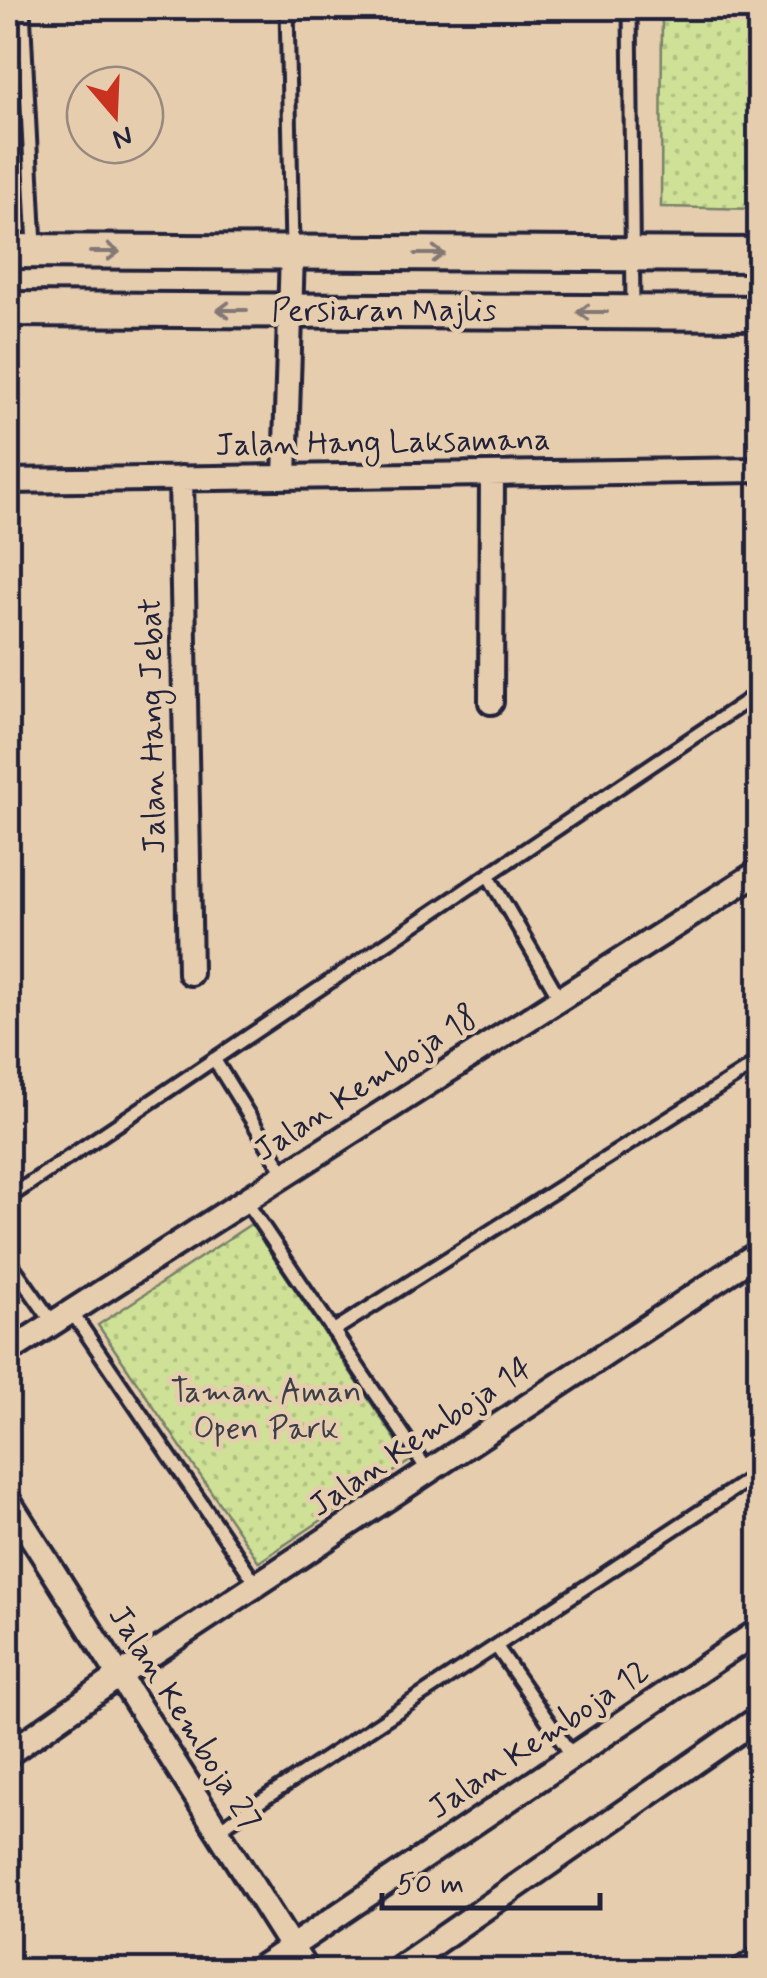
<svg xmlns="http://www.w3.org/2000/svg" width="767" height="1978" font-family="Mynerve,sans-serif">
<defs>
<pattern id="park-dots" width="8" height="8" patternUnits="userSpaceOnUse" patternTransform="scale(2.5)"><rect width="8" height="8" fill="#cee196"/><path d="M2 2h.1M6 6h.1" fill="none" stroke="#b1c182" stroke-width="1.8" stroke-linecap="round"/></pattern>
</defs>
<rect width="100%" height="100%" fill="#e6cdae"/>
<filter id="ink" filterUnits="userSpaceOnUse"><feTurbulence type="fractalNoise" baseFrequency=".01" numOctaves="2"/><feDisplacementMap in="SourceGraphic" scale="20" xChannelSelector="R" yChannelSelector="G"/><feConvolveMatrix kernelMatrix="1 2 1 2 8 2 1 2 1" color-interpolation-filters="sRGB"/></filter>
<g filter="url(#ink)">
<path fill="url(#park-dots)" stroke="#788268" stroke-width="2.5" d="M662,8H759V209L661,207Z
M251,1224L410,1461L259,1562L98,1325Z"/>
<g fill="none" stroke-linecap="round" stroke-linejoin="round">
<defs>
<path id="lane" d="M23,8L35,247
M287,8L292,248
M630,8L633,308
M488,875L560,999
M214,1059L285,1174
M8,1198L760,692
M245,1200L428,1471
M8,1259L53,1323
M71,1311L257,1585
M333,1331L760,1061
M496,1646L573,1757
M217,1830L760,1472"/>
<path id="street" d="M285,477L292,253
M181,478L190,973
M8,481L760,470
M491,702L492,474
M8,1352L760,871
M8,1500L306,1970
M8,1754L119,1676L760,1252
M257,1970L758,1631
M396,1970L760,1717
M742,1970L760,1958"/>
<path id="secondary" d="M8,251L760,255
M8,309L760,313"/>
</defs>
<use href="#lane" stroke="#22223b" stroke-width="19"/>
<use href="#street" stroke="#22223b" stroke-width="30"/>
<use href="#secondary" stroke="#22223b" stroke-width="40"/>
<use href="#lane" stroke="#e6cdae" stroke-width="11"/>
<use href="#street" stroke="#e6cdae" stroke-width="22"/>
<use href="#secondary" stroke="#e6cdae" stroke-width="32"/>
</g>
<defs><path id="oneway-shaft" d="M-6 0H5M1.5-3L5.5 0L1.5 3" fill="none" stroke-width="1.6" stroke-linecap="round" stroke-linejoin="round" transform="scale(2.5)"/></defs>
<g stroke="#847874">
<use href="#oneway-shaft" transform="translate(105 252)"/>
<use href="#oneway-shaft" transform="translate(430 254)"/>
<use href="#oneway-shaft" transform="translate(232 310) rotate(-180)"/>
<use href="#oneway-shaft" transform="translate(592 312) rotate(-180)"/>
</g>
</g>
<g text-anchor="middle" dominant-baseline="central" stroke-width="9" stroke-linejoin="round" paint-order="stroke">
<g font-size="32" fill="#22223b" stroke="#e6cdae">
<text x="384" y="311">Persiaran Majlis</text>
<text transform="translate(383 443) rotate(-1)">Jalan Hang Laksamana</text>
<text transform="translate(153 726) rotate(-91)">Jalan Hang Jebat</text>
<text transform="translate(366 1084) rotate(-33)">Jalan Kemboja 18</text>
<text transform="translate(421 1437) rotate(-34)">Jalan Kemboja 14</text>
<text transform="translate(184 1718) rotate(58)">Jalan Kemboja 27</text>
<text transform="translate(539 1740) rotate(-34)">Jalan Kemboja 12</text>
</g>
<g font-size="32" fill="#3c3f49" stroke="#e6cdae">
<text x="266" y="1392">Taman Aman<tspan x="266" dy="37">Open Park</tspan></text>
</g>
</g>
<rect width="767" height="1978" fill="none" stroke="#e6cdae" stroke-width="40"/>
<rect x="20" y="20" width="727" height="1938" fill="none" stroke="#22223b" stroke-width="4" filter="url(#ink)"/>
<g transform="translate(115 115) rotate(161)"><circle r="48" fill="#e6cdae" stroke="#988980" stroke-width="2.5"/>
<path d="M0-8L18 38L0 25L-18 38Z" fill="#c8321e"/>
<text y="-15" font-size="28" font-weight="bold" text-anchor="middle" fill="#22223b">N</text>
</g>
<path d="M382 1893v15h218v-15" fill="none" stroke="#22223b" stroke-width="5"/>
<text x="397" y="1893" font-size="30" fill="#22223b" stroke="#e6cdae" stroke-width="8" paint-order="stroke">50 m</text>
</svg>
